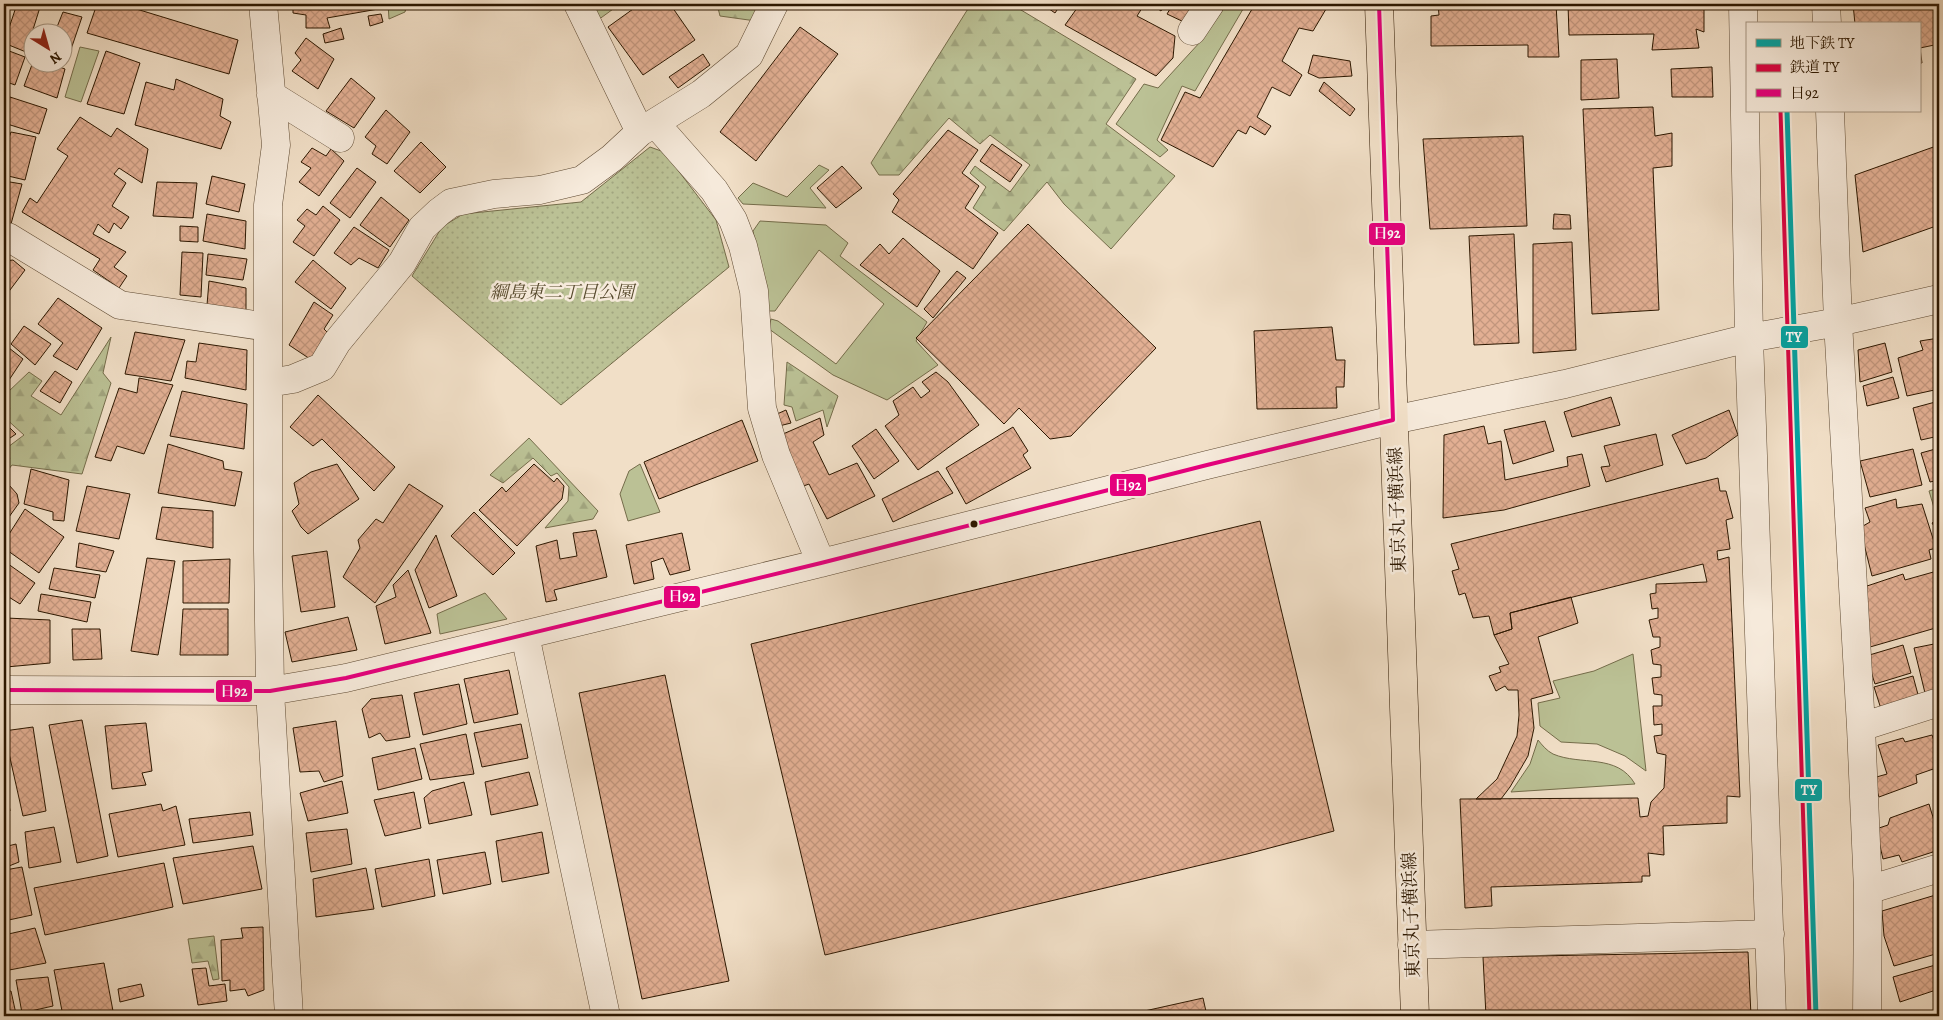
<svg xmlns="http://www.w3.org/2000/svg" width="1943" height="1020" font-family="Alegreya,'Noto Serif JP',serif">
<defs>
<pattern id="forest-firs" width="22" height="20" patternUnits="userSpaceOnUse" patternTransform="scale(1.25)"><rect width="22" height="20" fill="#bbc195"/><path d="M5 1l3.5 6h-7zM16 11l3.5 6h-7z" fill="#a1a57f"/></pattern>
<pattern id="park-dots" width="8" height="8" patternUnits="userSpaceOnUse" patternTransform="scale(1.25)"><rect width="8" height="8" fill="#bbc195"/><path d="M2 2h.1M6 6h.1" fill="none" stroke="#a1a57f" stroke-width="1.8" stroke-linecap="round"/></pattern>
<pattern id="building-cross-hatch" width="8" height="8" patternUnits="userSpaceOnUse" patternTransform="scale(1.25)"><rect width="8" height="8" fill="#e2af93"/><path d="M0 0l8 8M0 8l8-8" fill="none" stroke="#c2967d"/></pattern>
</defs>
<rect width="100%" height="100%" fill="#f1dfc7"/>
<filter id="stains"><feTurbulence type="fractalNoise" baseFrequency=".004" numOctaves="4"/><feColorMatrix values="0 0 0 0 .2 0 0 0 0 .09 0 0 0 0 .02 0 0 0 .5 -.17"/></filter>
<radialGradient id="worn" r=".72"><stop offset=".6" stop-color="#630" stop-opacity="0"/><stop offset="1" stop-color="#630" stop-opacity=".3"/></radialGradient>
<path fill="#bbc195" stroke="#746c4a" d="M1227,4H1246L1195,91L1182,86L1157,140L1168,150L1160,157L1116,124L1144,84L1158,88L1201,41Z
M80,47L99,51L81,102L65,97Z
M819,165L829,170L810,188L826,208L743,204L738,198L753,183L787,197Z
M760,221L826,225L848,243L840,256L927,322L916,341L938,365L887,400L833,375L769,329L771,319L778,321L836,364L884,304L819,250L775,311H767L753,231Z
M640,464L660,512L628,521L620,494L629,471Z
M1939,488V508L1935,511L1929,491Z
M485,593L507,619L440,634L437,614Z
M1633,654L1646,771L1625,756L1597,744L1561,742L1540,726L1538,703L1560,698L1553,681L1594,671Z
M1538,740C1542,745 1547,751 1553,754C1581,766 1617,753 1635,784L1511,792L1530,764Z"/>
<path fill="url(#forest-firs)" stroke="#746c4a" d="M388,4H407L405,12L389,19Z
M590,4H620L598,20Z
M717,4H763L756,21L720,16Z
M971,4H1011L1136,79L1106,124L1175,176L1111,249L1064,204L1047,182L1004,231L973,208L986,187L970,173L975,166L1010,192L1030,165L990,135L980,144L949,118L899,175H879L871,163Z
M111,337L103,373L111,383L82,474L12,465L4,475V450L24,435L4,417V389L8,392L29,372L42,381L31,396L61,415Z
M787,362L838,396L827,427L823,410L796,421L792,407L784,405Z
M529,438L598,511L593,519L545,528L568,501L569,487L557,473L551,476L533,458L503,483L490,475Z
M214,936L219,979L213,980L208,961L192,963L188,939Z"/>
<path fill="url(#park-dots)" stroke="#746c4a" d="M650,147L664,152L716,220L729,267L561,405L412,276L442,227L463,214L581,202Z"/>
<path fill="url(#building-cross-hatch)" stroke="#2c1700" d="M17,4H41L26,52L4,43Z
M97,4H120L238,40L229,74L87,33Z
M293,4H383L384,8L327,18L330,28H306V15L293,13Z
M640,4H670L695,40L643,75L608,27Z
M1042,4H1061L1055,13Z
M1080,4H1142L1144,5L1137,16L1175,36L1173,58L1156,76L1065,25Z
M1151,4H1165L1161,11Z
M1173,4H1197L1186,23L1167,14Z
M1255,4H1329L1313,31L1299,28L1282,61L1302,75L1290,96L1272,87L1257,117L1271,126L1265,135L1250,126L1246,134L1238,130L1213,167L1161,140L1185,92L1200,98Z
M1438,4H1556L1559,57H1528V45L1431,46V16L1439,15Z
M1568,4H1704V32L1696,29L1699,48L1652,50L1654,34L1569,35Z
M1853,4H1939V44L1920,48L1922,63H1919V24H1855Z
M63,12L82,17L66,64L61,62L62,32H55Z
M381,14L383,22L370,26L368,16Z
M800,27L838,54L756,161L720,132Z
M341,28L344,39L325,43L323,34Z
M306,38L334,59L318,89L292,71L301,60L295,53Z
M4,49L25,57L15,85L4,81Z
M106,51L140,63L124,114L87,104Z
M703,54L710,65L678,88L669,77Z
M1313,55L1350,61L1352,76L1319,78L1308,73Z
M1617,59L1619,98L1581,100V60Z
M33,62H47L65,69L57,98L24,86Z
M1712,67L1713,97H1672L1671,69Z
M351,78L375,98L354,128L326,111Z
M176,79L223,99L220,116L231,122L221,149L135,125L146,82L174,90Z
M1324,82L1355,109L1350,116L1319,91Z
M10,97L47,109L39,134L4,123Z
M1653,107L1655,136L1672,133V166L1653,168L1659,310L1592,314L1583,109Z
M386,110L410,132L387,164L372,154L376,146L365,137Z
M80,117L111,137L117,128L148,149L142,183L119,168L114,174L126,183L112,206L129,217L121,229L114,223L109,233L98,224L93,234L126,252L114,267L127,276L119,288L93,270L100,259L22,212L30,198L37,203L68,156L57,149Z
M948,130L978,150L962,173L979,186L965,208L998,233L973,269L892,212L899,200L893,194Z
M11,132L36,137L25,180L4,175V152Z
M1523,136L1527,226L1430,229L1423,139Z
M421,142L446,167L420,193L394,171Z
M992,144L1022,165L1010,182L980,161Z
M1939,145V225L1863,252L1855,175Z
M312,148L326,156L331,149L344,161L319,196L299,182L311,168L301,162Z
M842,166L862,188L836,208L817,188Z
M357,168L376,182L350,218L330,203Z
M212,176L245,184L239,212L206,204Z
M4,181L22,184L11,224L4,225Z
M157,182L197,183L193,218L153,216Z
M381,197L409,220L390,247L360,225Z
M323,206L340,220L314,256L293,242L305,226L297,220L307,209L316,215Z
M207,214L246,221L245,249L203,241Z
M1554,214L1570,215L1571,229H1553Z
M1028,224L1156,348L1071,436L1050,439L1019,408L1004,424L916,338Z
M180,226L198,227V242L180,241Z
M354,227L389,250L378,268L359,258L351,265L334,253Z
M1514,234L1519,343L1474,345L1469,236Z
M903,238L940,271L917,307L860,265L880,244L889,254Z
M1572,242L1576,350L1533,353V244Z
M182,252L203,253L201,297L180,295Z
M208,254L247,259L243,280L206,275Z
M13,260L25,270L4,298V261Z
M313,260L346,288L331,309L295,282Z
M957,271L966,278L933,318L924,309Z
M209,281L246,288V312L207,305Z
M58,298L102,328L77,370L53,356L63,343L38,324Z
M314,302L333,315L324,329L330,335L310,359L289,345Z
M24,326L51,344L35,365L11,344Z
M1332,327L1336,360H1345L1344,387H1336L1337,408L1257,409L1254,331Z
M135,332L185,340L171,381L125,374Z
M1939,338V389L1907,396L1898,358L1923,350L1920,341Z
M199,343L247,350L246,390L185,378L187,361L196,362Z
M1885,343L1892,372L1860,382L1858,350Z
M4,344L23,359L9,380L4,376Z
M55,371L72,382L60,403L40,391Z
M936,372L948,382L979,425L918,470L885,426L899,415L893,401L913,387L921,398L930,391L922,382Z
M1893,377L1899,398L1867,406L1863,386Z
M139,378L173,385L144,454L117,446L111,461L95,457L119,388L137,393Z
M182,391L247,404L244,449L170,436Z
M318,395L395,467L374,491L322,439L313,446L290,427Z
M1611,397L1620,425L1572,437L1564,412Z
M1939,401V436L1921,440L1913,408Z
M786,410L791,423L779,426L777,414Z
M1729,410L1738,435L1706,458L1686,464L1672,435Z
M820,418L824,435L813,442L829,475L857,463L875,496L827,519L809,484L801,487L783,434Z
M742,420L758,461L659,499L644,462Z
M1545,421L1554,451L1513,464L1504,430Z
M4,422L16,434L4,442Z
M1484,426L1488,444L1501,441L1505,480L1568,466L1567,457L1582,454L1590,486L1504,510L1443,518L1444,435Z
M1013,427L1028,451L1023,455L1031,468L966,504L946,468Z
M876,429L899,461L874,479L852,446Z
M1656,434L1663,465L1606,482L1601,467L1610,466L1604,446Z
M168,444L223,461L224,469L242,472L235,506L158,493Z
M1939,448V480L1930,482L1921,453Z
M1913,449L1922,485L1870,497L1860,461Z
M337,464L359,499L308,534L301,527L292,511L299,504L294,483L311,472Z
M534,464L554,482L557,478L564,486L562,499L517,546L479,510L502,487L506,492Z
M31,469L69,480L64,521L53,520V512L24,504Z
M938,471L953,493L893,522L882,499Z
M1718,478L1720,491H1726L1733,518L1726,520L1730,549L1717,551L1718,560L1729,557L1740,797L1727,796V823L1663,826L1664,855L1648,853L1650,876H1642V882L1491,887L1492,906L1465,908L1460,799L1638,798L1640,817L1648,816L1651,802L1664,788L1666,755L1657,753L1654,736L1662,735V724L1654,725L1653,706H1662V695L1654,694L1652,678L1661,677V665L1653,664L1651,650L1660,647V637H1653L1649,620L1658,618V608L1652,609L1650,594L1656,593V584L1707,582L1703,564L1510,613L1512,629L1494,635L1489,616L1473,618L1465,593L1459,595L1452,571L1459,569L1451,544Z
M409,484L443,506L375,603L343,577L360,548L358,540L376,519L383,523Z
M9,485L17,494L19,503L4,524V491Z
M87,486L130,494L119,539L76,531Z
M1896,499L1897,508L1922,504L1936,548L1929,550L1931,559L1872,576L1862,536L1863,526L1870,522L1865,508Z
M162,507L213,511V548L156,539Z
M25,509L64,537L39,573L4,548V542Z
M474,512L515,553L493,575L451,536Z
M1939,518V534L1932,523Z
M1260,521L1334,831L1247,854L825,955L751,644Z
M596,530L607,577L554,590L557,600L546,602L536,546L557,540L560,559L577,556L573,533Z
M682,533L690,570L670,575L663,558L651,562L654,579L634,584L626,545Z
M436,535L457,596L429,608L415,570Z
M79,543L114,551L106,572L76,567Z
M327,551L335,607L301,612L292,556Z
M147,558L175,561L158,655L131,651Z
M230,559L229,603H183V561Z
M4,561L35,583L20,604L4,594Z
M54,568L100,575L95,598L49,589Z
M408,570L431,633L385,644L376,606L396,597L393,585Z
M1937,571L1939,581V627L1870,647L1864,587L1903,574L1905,580Z
M41,594L91,602L87,622L38,611Z
M1571,597L1578,623L1538,637L1553,693L1531,699L1534,728L1528,756L1510,787L1501,799H1476L1497,779L1517,736L1519,715L1518,690H1508L1505,686L1496,691L1489,676L1501,672L1499,667L1509,664L1494,635L1512,629L1510,613Z
M183,609H228V655H180Z
M348,617L357,650L292,662L285,632Z
M6,618L50,620V663L6,667Z
M72,629H100L102,659L73,660Z
M1939,643V688L1925,693L1914,648Z
M1903,645L1911,673L1875,684L1866,656Z
M509,670L518,714L474,723L464,679Z
M665,675L729,981L642,999L579,693Z
M1913,676L1920,702L1882,712L1874,687Z
M459,684L467,724L423,735L414,693Z
M402,695L410,737L386,741L380,733L369,738L362,709L371,699Z
M82,720L108,856L77,863L49,725Z
M336,721L343,776L324,782L319,771L300,772L293,728Z
M146,723L152,771L142,773L146,785L112,789L105,726Z
M521,724L528,758L482,767L474,733Z
M33,727L46,811L23,816L4,731Z
M466,734L474,774L430,780L420,744Z
M1932,735L1939,755V767L1916,775L1917,783L1879,797L1873,778L1887,774L1878,745L1903,738L1905,742Z
M415,748L422,779L378,790L372,758Z
M529,772L538,805L491,815L485,782Z
M342,781L348,813L308,821L300,793Z
M464,782L472,815L429,824L424,798L432,791Z
M6,785L10,811L4,813V786Z
M414,792L421,828L385,836L374,800Z
M1939,797V813L1935,798Z
M161,804L163,811L176,806L185,845L118,857L109,814Z
M1929,804L1939,837V850L1902,862L1899,855L1883,859L1876,829L1888,825L1890,818Z
M250,812L253,835L193,843L189,819Z
M54,827L61,862L29,868L25,832Z
M347,829L352,864L311,872L306,833Z
M542,832L549,873L502,882L496,841Z
M16,844L19,862L4,868V847Z
M253,846L262,889L183,904L173,858Z
M485,852L491,884L443,894L437,860Z
M429,859L435,896L382,907L375,869Z
M164,863L173,907L45,935L34,888Z
M22,867L32,915L4,921V882H7L5,870Z
M366,868L374,909L316,917L313,879Z
M1939,894V953L1894,966L1884,936L1882,911Z
M263,927L264,990L248,996L245,989L230,991V980L222,981L221,940L243,938L241,928Z
M35,928L46,963L4,971V935Z
M1748,952L1751,1016H1486L1483,957Z
M104,963L113,1011L94,1016H63L54,970Z
M1939,964V989L1900,1002L1893,977Z
M206,968L209,986L225,984L227,1001L198,1005L192,969Z
M48,977L53,1006L22,1013L16,980Z
M141,984L144,996L120,1002L118,989Z
M11,991L16,1014L4,1016V992Z
M1203,998L1207,1016H1122Z
M1937,1011L1939,1016H1922Z"/>
<g fill="none" stroke-linecap="round" stroke-linejoin="round">
<defs>
<path id="minor" d="M263,4L276,145L268,205V551L270,691L289,1016
M578,4L640,132
M1743,4L1749,338L1772,1016
M1826,4L1827,24
M1192,31L1210,4
M271,95L340,138
M1830,111L1838,322L1861,727L1868,890L1867,1016
M655,123L714,190L733,220L743,246L754,291L762,408L776,455L821,563
M4,238L8,237L120,305L268,327
M268,383L293,379L322,367L337,342L402,263L422,228L439,212L451,203L494,194L540,190L582,180L612,158L640,132L701,94L749,55L774,4
M525,635L606,1016
M4,690L270,691L346,678L821,563L1207,465L1393,420L1565,384L1749,338L1838,322L1939,299
M1861,727L1939,702
M1868,890L1939,868
M1412,945L1770,934"/>
<path id="major" d="M1379,4L1415,1016"/>
</defs>
<use href="#minor" stroke="#5d4932" stroke-width="29"/>
<use href="#major" stroke="#2c1700" stroke-width="29"/>
<use href="#minor" stroke="#f6eadb" stroke-width="28"/>
<use href="#major" stroke="#f1dfc7" stroke-width="28"/>
<defs>
<path id="bus-1" d="M4,690L270,691L346,678L821,563L1207,465L1393,420L1379,4"/>
</defs>
<use href="#bus-1" stroke="#f6eadb" stroke-width="8"/>
<use href="#bus-1" stroke="#e5007d" stroke-width="4"/>
<defs>
<path id="rail-1" d="M1781,111L1810,1016"/>
</defs>
<use href="#rail-1" stroke="#f6eadb" stroke-width="9"/>
<use href="#rail-1" stroke="#da0442" stroke-width="5"/>
<defs>
<path id="metro-1" d="M1787,111L1816,1016"/>
</defs>
<use href="#metro-1" stroke="#f6eadb" stroke-width="9"/>
<use href="#metro-1" stroke="#03a3a2" stroke-width="5"/>
</g>
<circle fill="#2c1700" stroke="#f6eadb" stroke-width="2" cx="974" cy="524" r="4.5"/>
<g text-anchor="middle" dominant-baseline="central" stroke-width="5" stroke-linejoin="round" paint-order="stroke">
<g font-size="18" font-style="italic" fill="#574a2d" stroke="#f6eadb">
<text x="562" y="292">綱島東二丁目公園</text>
</g>
<g font-size="18" fill="#2c1700" stroke="#f6eadb">
<text transform="translate(1397 510) rotate(-92)">東京丸子横浜線</text>
<text transform="translate(1411 915) rotate(-92)">東京丸子横浜線</text>
</g>
</g>
<g stroke="#f6eadb" stroke-width="2">
<rect x="1368" y="222" width="38" height="24" rx="5" fill="#e5007d"/>
<rect x="1780" y="325" width="29" height="24" rx="5" fill="#03a3a2"/>
<rect x="1109" y="473" width="38" height="24" rx="5" fill="#e5007d"/>
<rect x="663" y="585" width="38" height="24" rx="5" fill="#e5007d"/>
<rect x="215" y="679" width="38" height="24" rx="5" fill="#e5007d"/>
<rect x="1794" y="778" width="29" height="24" rx="5" fill="#03a3a2"/>
</g>
<g font-size="14" text-anchor="middle" font-weight="bold" fill="#fff">
<text x="1387" y="238">日92</text>
<text x="1794" y="342">TY</text>
<text x="1128" y="490">日92</text>
<text x="682" y="601">日92</text>
<text x="234" y="696">日92</text>
<text x="1809" y="795">TY</text>
</g>
<rect width="1943" height="1020" fill="none" stroke="#f1dfc7" stroke-width="20"/>
<rect x="5" y="5" width="1933" height="1010" fill="none" stroke="#2c1700" stroke-width="2.5"/>
<rect x="10" y="10" width="1923" height="1000" fill="none" stroke="#2c1700"/>
<rect x="1746" y="22" width="175" height="90" fill="#f6eadb" stroke="#a59683"/>
<rect x="1756" y="39" width="25" height="8" fill="#03a3a2" stroke="#a59683"/>
<text x="1790" y="48" font-size="15" fill="#2c1700">地下鉄 TY</text>
<rect x="1756" y="64" width="25" height="8" fill="#da0442" stroke="#a59683"/>
<text x="1790" y="72" font-size="15" fill="#2c1700">鉄道 TY</text>
<rect x="1756" y="89" width="25" height="8" fill="#e5007d" stroke="#a59683"/>
<text x="1790" y="98" font-size="15" fill="#2c1700">日92</text>
<g transform="translate(48 48) rotate(143)"><circle r="24" fill="#f6eadb" stroke="#a59683"/>
<path d="M0-4L9 19L0 12L-9 19Z" fill="#8f2418"/>
<text y="-8" font-size="14" font-weight="bold" text-anchor="middle" fill="#2c1700">N</text>
</g>
<rect width="100%" height="100%" filter="url(#stains)"/>
<rect width="100%" height="100%" fill="url(#worn)"/>
</svg>
